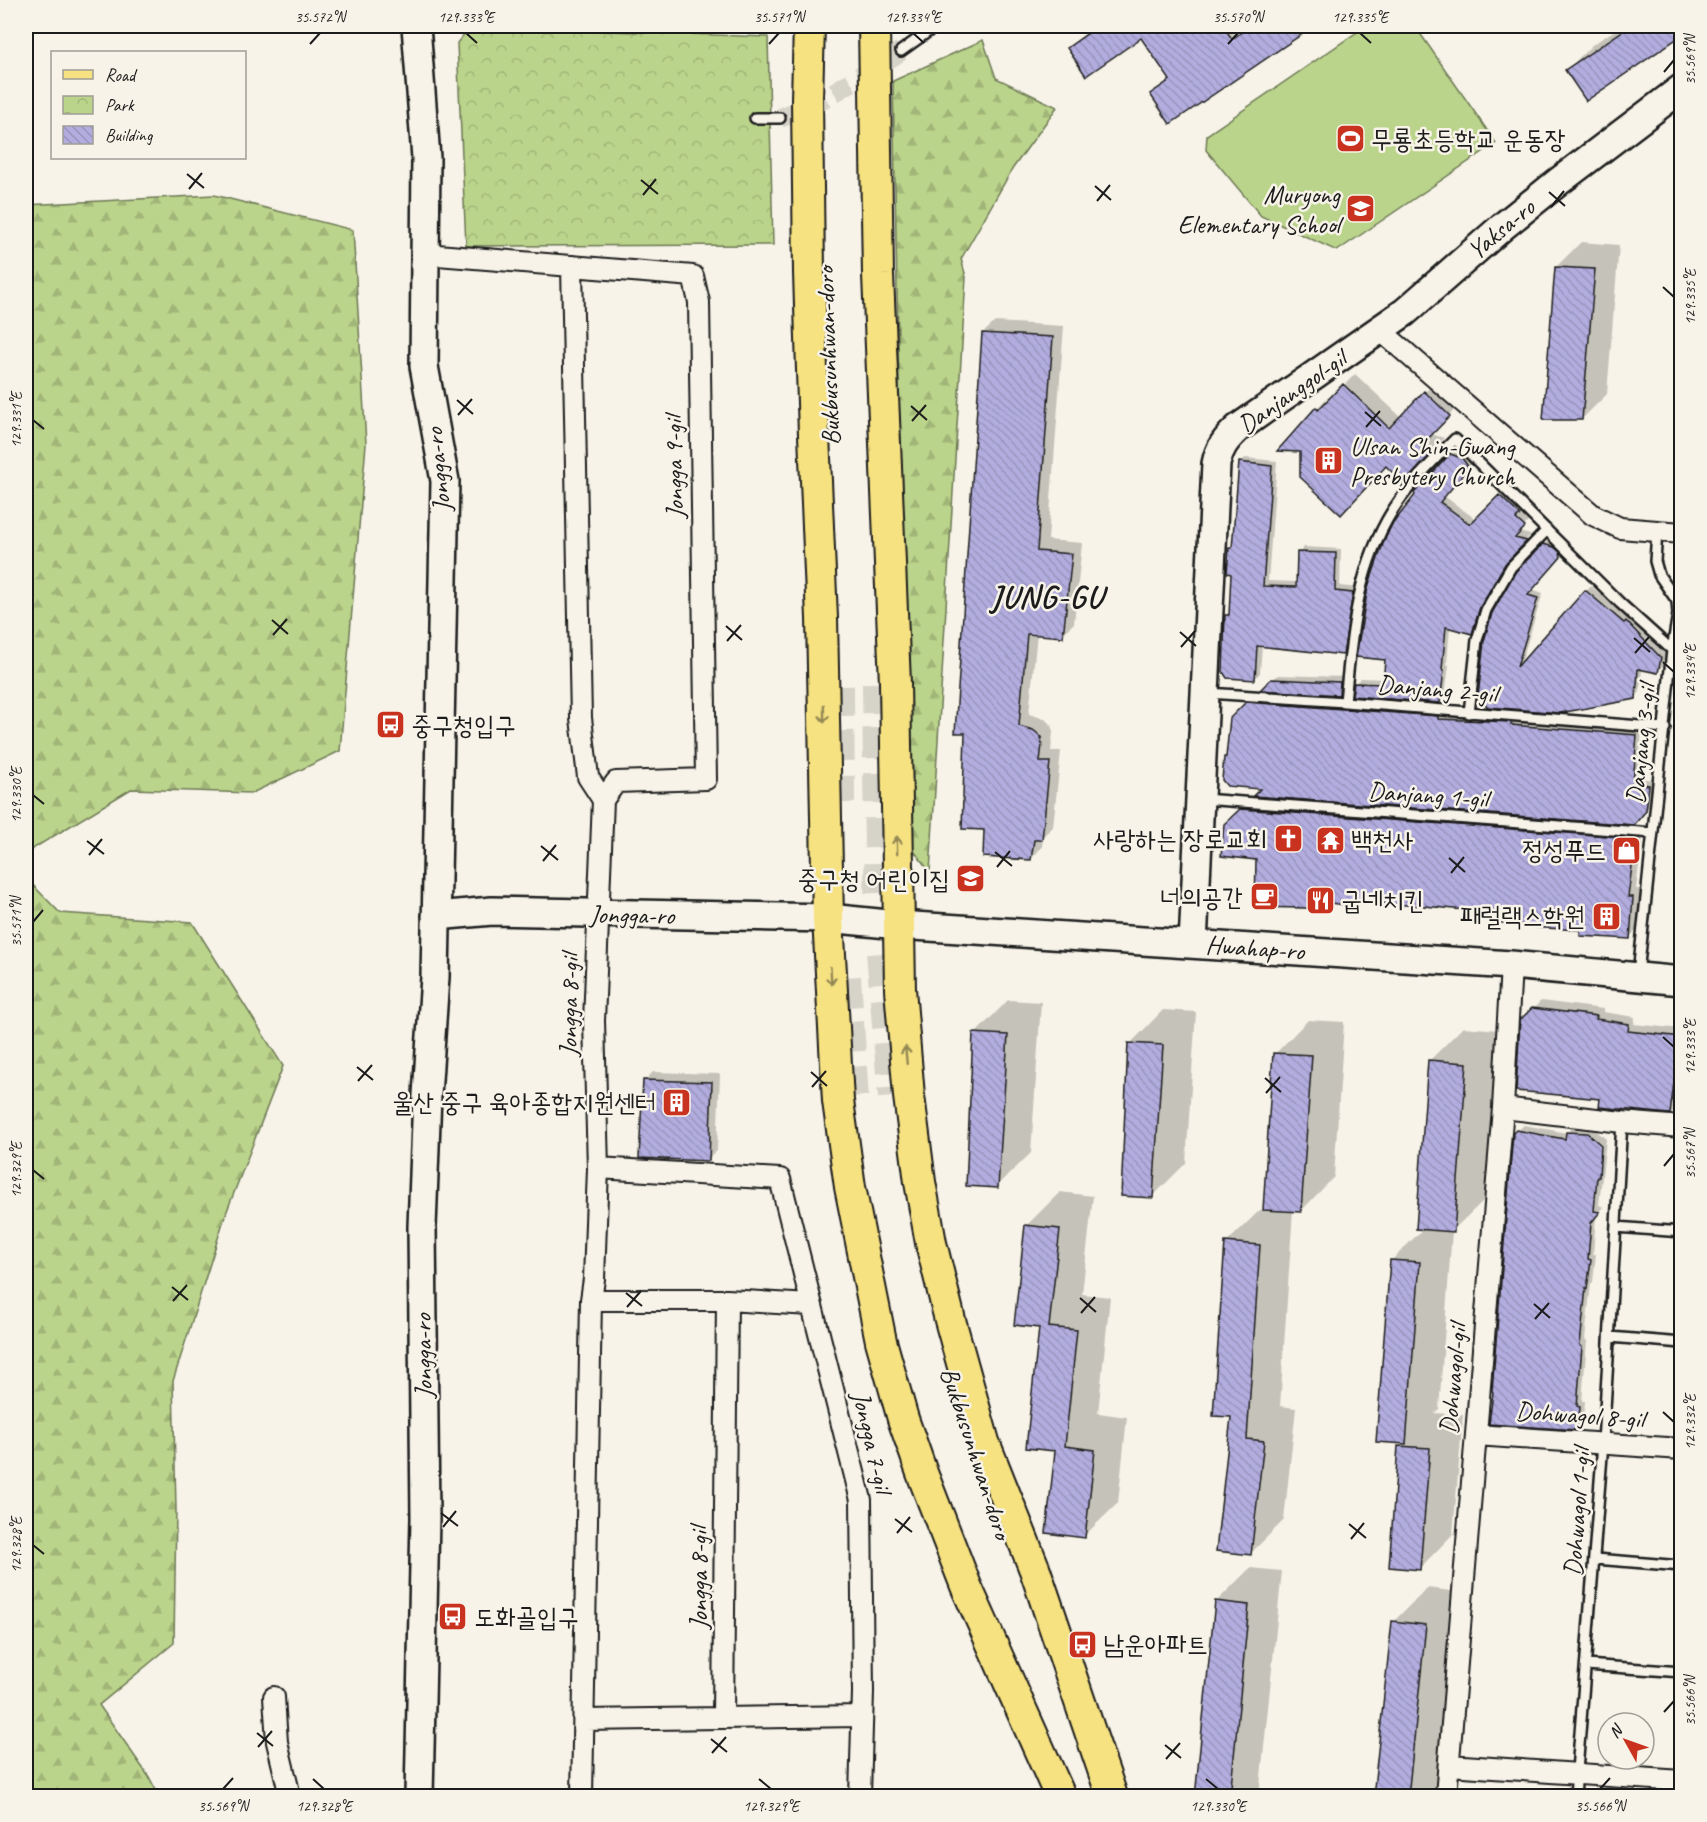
<svg xmlns="http://www.w3.org/2000/svg" width="1707" height="1822" font-family="Caveat,'Poor Story',sans-serif">
<defs>
<pattern id="forest-firs" width="22" height="20" patternUnits="userSpaceOnUse" patternTransform="scale(1.5)"><rect width="22" height="20" fill="#bbd48b"/><path d="M5 1l3.5 6h-7zM16 11l3.5 6h-7z" fill="#a0b577"/></pattern>
<pattern id="park-crowns" width="20" height="18" patternUnits="userSpaceOnUse" patternTransform="scale(1.5)"><rect width="20" height="18" fill="#bbd48b"/><path d="M2 6a3 3 0 1 1 6 0M12 15a3 3 0 1 1 6 0" fill="none" stroke="#a0b577"/></pattern>
<pattern id="building-back-hatch" width="6" height="6" patternUnits="userSpaceOnUse" patternTransform="scale(1.5)"><rect width="6" height="6" fill="#b2adde"/><path d="M-1 5l2 2M0 0l6 6M5-1l2 2" fill="none" stroke="#9894be"/></pattern>
</defs>
<rect width="100%" height="100%" fill="#f7f3e8"/>
<filter id="ink" filterUnits="userSpaceOnUse"><feTurbulence type="fractalNoise" baseFrequency=".0167" numOctaves="2"/><feDisplacementMap in="SourceGraphic" scale="12" xChannelSelector="R" yChannelSelector="G"/><feConvolveMatrix kernelMatrix="1 2 1 2 8 2 1 2 1" color-interpolation-filters="sRGB"/></filter>
<g filter="url(#ink)">
<path fill="#bbd48b" stroke="#6c7854" stroke-width="1.5" d="M1366,26H1415L1496,143L1337,251L1261,216L1206,150L1207,135Z"/>
<path fill="url(#forest-firs)" stroke="#6c7854" stroke-width="1.5" d="M983,40L996,78L1057,107L1013,168L961,259L966,277L930,872L911,847L903,601L893,81Z
M214,195L353,230L366,444L340,751L252,793L131,789L26,853V205Z
M26,878L60,913L192,922L283,1066L225,1216L173,1381L176,1509L174,1643L99,1705L149,1777L159,1796H26Z"/>
<path fill="url(#park-crowns)" stroke="#6c7854" stroke-width="1.5" d="M471,26L768,37L773,245L466,246L457,43Z"/>
<path fill="#0003" d="M1084,26H1237L1241,31L1249,26H1311L1171,122L1152,94L1171,79L1142,36L1069,48L1088,31Z
M1621,26H1682V33L1567,70L1592,45Z
M1581,242L1619,245L1607,394L1582,419L1556,267Z
M995,322L1064,326L1048,540L1082,543L1074,623L1062,635L1037,633L1029,714L1045,719L1052,726L1053,732L1051,751H1061L1053,827L1043,836L1042,847L1031,859L983,333Z
M1355,374L1401,417L1437,380L1461,403L1431,434L1444,438L1415,470L1302,451L1280,449L1317,408L1328,397L1331,399Z
M1456,449L1468,453L1474,462L1444,496L1477,520L1505,491L1524,509L1520,513L1529,521L1518,532L1531,535L1510,556L1485,600L1477,627L1471,632L1450,627L1447,664L1449,665L1445,696L1440,701L1355,683L1361,678L1385,679L1417,494L1416,493Z
M1245,458L1277,461L1268,581L1297,582L1299,553L1304,547L1341,549L1340,586L1358,588L1348,648L1342,654L1262,645L1260,673L1255,678L1226,615L1231,610L1233,572L1230,548L1234,545L1240,463Z
M1549,539L1559,542L1565,550L1532,589L1543,593L1520,666L1591,586L1630,619L1632,617L1666,652L1663,666L1657,671L1642,668L1640,692L1635,698L1489,705L1518,572Z
M1278,675L1345,677L1344,688L1338,693L1263,688Z
M1253,698L1642,730L1638,778L1654,780L1651,804L1639,817L1263,788L1225,758L1228,755L1231,718Z
M1250,801L1643,835L1636,889H1641L1638,928L1630,937L1581,929L1531,923L1487,911L1359,899L1354,904L1334,902L1327,909L1258,859L1226,825Z
M1008,1000L1041,1002L1031,1153L997,1186L975,1034Z
M1541,1001L1603,1009V1012L1635,1017L1634,1024L1682,1029V1064H1665V1072L1682,1074V1114L1600,1106L1601,1098L1521,1021Z
M1163,1010L1196,1012L1186,1163L1153,1196L1130,1044Z
M1308,1020L1344,1022L1334,1177L1301,1211L1293,1210L1280,1406L1296,1408L1284,1520L1251,1553L1233,1416L1226,1243L1260,1210H1265L1275,1054Z
M1463,1027L1499,1030L1487,1197L1452,1231L1439,1409L1434,1413L1463,1415L1453,1534L1420,1568L1400,1447L1404,1442L1391,1261L1424,1228L1430,1060Z
M653,1072L720,1074L717,1151L708,1159L644,1081Z
M1524,1125L1567,1133L1573,1127L1593,1128L1606,1139L1599,1205L1604,1207L1596,1216L1593,1254H1596L1593,1282L1591,1284L1585,1339L1587,1341L1582,1401H1585L1583,1423L1577,1428L1514,1134Z
M1060,1192L1093,1196L1082,1294L1110,1297L1098,1413L1127,1417L1118,1503L1084,1536L1057,1450L1026,1226Z
M1250,1568L1282,1571L1259,1796H1197L1216,1602Z
M1427,1588L1459,1592L1437,1796H1374L1393,1622Z"/>
<path fill="url(#building-back-hatch)" stroke="#1c1c1c" stroke-width="1.5" d="M1082,26H1223L1232,39L1251,26H1314L1170,124L1150,94L1170,80L1141,38L1086,76L1067,48L1088,33Z
M1630,26H1682V35L1586,101L1565,70Z
M1555,267L1595,269L1582,420H1543Z
M982,333L1053,337L1037,551L1072,554L1063,637L1027,634L1019,726L1033,730L1037,733L1041,737L1042,744L1040,762H1050L1042,840H1034L1031,860L983,857L984,830L962,829L965,733H955Z
M1343,384L1389,428L1424,391L1450,416L1421,446L1435,450L1404,484L1386,466L1341,515L1300,477V452L1277,451L1316,407L1318,410Z
M1450,454L1462,458L1469,468L1440,502L1470,524L1499,495L1520,515L1516,519L1525,527L1515,538L1527,541L1505,564L1480,607L1472,634L1446,627L1442,669L1444,670L1440,703L1352,696L1354,683L1383,684L1385,660L1356,657L1368,587L1383,544L1391,526L1415,495L1414,493Z
M1239,462L1272,466L1263,586L1296,587L1297,552L1336,553L1335,591L1353,593L1343,655L1257,646L1255,680L1227,678L1223,672L1225,615H1229L1231,574L1227,573L1229,548H1232Z
M1543,544L1554,547L1560,552L1561,557L1528,595L1538,598L1517,667L1585,590L1624,623L1626,621L1661,658L1658,673L1638,669L1636,699L1560,713L1488,707L1478,697L1484,641L1492,613L1516,571Z
M1271,679L1340,682L1339,695L1260,690Z
M1246,702L1438,716V719L1511,722V725L1637,735L1633,783L1649,785L1646,811L1634,825L1253,796L1260,789L1227,786L1222,780L1224,757H1226L1230,718Z
M1240,809L1622,837L1619,841L1635,843L1628,897H1633L1630,939L1580,936V930L1529,927V925L1490,922L1485,916V912L1424,906L1388,904L1355,900L1354,906L1329,903L1328,911L1305,908L1255,907L1256,860L1221,856L1224,824Z
M1532,1008L1597,1016L1596,1019L1629,1024L1628,1031L1682,1037V1059H1677L1670,1114L1599,1107L1600,1099L1516,1091L1520,1020Z
M973,1033L1008,1035L998,1188L966,1186Z
M1128,1043L1163,1045L1153,1198L1121,1196Z
M1273,1053L1312,1055L1301,1212L1263,1210Z
M1428,1060L1467,1063L1454,1232L1416,1229Z
M643,1080L712,1082L709,1161L639,1158Z
M1516,1130L1565,1139L1566,1132L1587,1133L1601,1145L1599,1177H1597L1594,1211L1600,1212L1591,1223L1588,1259L1591,1260L1587,1289L1586,1288L1580,1345L1582,1347L1577,1406L1580,1407L1578,1430L1489,1424L1493,1392L1492,1391L1513,1133Z
M1025,1225L1060,1229L1049,1327L1077,1330L1065,1446L1095,1450L1085,1538L1046,1533L1055,1451L1026,1448L1039,1328L1014,1325Z
M1225,1242L1260,1245L1247,1439L1264,1441L1251,1555L1216,1551L1231,1417L1213,1416Z
M1390,1260L1420,1262L1406,1444L1376,1442Z
M1398,1446L1430,1448L1420,1570L1389,1567Z
M1215,1601L1249,1605L1230,1797H1195Z
M1392,1621L1426,1625L1408,1797H1373Z"/>
<g fill="none" stroke-linecap="round" stroke-linejoin="round">
<path stroke="#d6d3c9" stroke-width="20" stroke-dasharray="20 10" stroke-linecap="butt" d="M780,118L814,105L901,51"/>
<path stroke="#d6d3c9" stroke-width="30" stroke-dasharray="30 15" stroke-linecap="butt" d="M877,683L880,940L893,1097
M839,686L840,803
M846,977L854,1100"/>
<defs>
<path id="lane" d="M901,51L936,26
M755,118H780
M1208,693L1345,702L1665,728
M1345,702C1351,639 1356,576 1387,520C1404,489 1430,464 1455,439L1620,603L1672,650
M1469,713L1477,640L1486,610L1511,567L1547,530
M1203,799L1653,833
M1638,974L1672,650L1678,614L1677,601L1659,575L1655,561L1657,532
M1616,1227L1682,1232
M1610,1337L1682,1343
M1595,1559L1682,1566
M1586,1665L1682,1672
M1575,1796L1603,1443L1622,1122"/>
<path id="street" d="M425,254L693,276L699,302L706,779L616,782L603,800L594,1021L598,1168L594,1279L591,1300L582,1796
M572,266L581,718L588,777L603,800
M1380,330L1593,515L1620,528L1682,533
M1503,1108L1622,1122L1682,1127
M598,1168L780,1179L861,1500L863,1692L860,1796
M591,1300H727L811,1305
M1476,1435L1682,1449
M274,1697L277,1742L290,1796
M723,1717L727,1300
M584,1720L862,1716
M1449,1765L1682,1781
M1446,1796L1503,1108L1511,965"/>
<path id="secondary" d="M416,26L426,158L424,366L445,481L435,977L427,1095L422,1227L425,1518L419,1796
M436,916L492,911L828,918L898,925L1511,965L1682,981
M1193,944L1216,464C1219,448 1226,439 1238,428L1405,312L1502,227L1558,182L1682,88"/>
<path id="primary" d="M809,26L807,99L809,273L814,435L822,618L828,918L838,1101L850,1187L881,1341L903,1419L922,1473L966,1586L1060,1796
M874,26L878,275L895,683L900,989L909,1096L920,1182L931,1243L950,1320L984,1442L1035,1570L1112,1796"/>
</defs>
<use href="#lane" stroke="#1c1c1c" stroke-width="14"/>
<use href="#street" stroke="#1c1c1c" stroke-width="24"/>
<use href="#secondary" stroke="#1c1c1c" stroke-width="32"/>
<use href="#primary" stroke="#1c1c1c" stroke-width="34"/>
<use href="#lane" stroke="#f7f3e8" stroke-width="9"/>
<use href="#street" stroke="#f7f3e8" stroke-width="20"/>
<use href="#secondary" stroke="#f7f3e8" stroke-width="27"/>
<use href="#primary" stroke="#f6e281" stroke-width="30"/>
</g>
<defs><path id="oneway-shaft" d="M-6 0H5M1.5-3L5.5 0L1.5 3" fill="none" stroke-width="1.6" stroke-linecap="round" stroke-linejoin="round" transform="scale(1.5)"/></defs>
<g stroke="#948954">
<use href="#oneway-shaft" transform="translate(824 714) rotate(89)"/>
<use href="#oneway-shaft" transform="translate(897 845) rotate(-91)"/>
<use href="#oneway-shaft" transform="translate(831 976) rotate(87)"/>
<use href="#oneway-shaft" transform="translate(906 1055) rotate(-95)"/>
</g>
</g>
<path fill="none" stroke="#1c1c1c" stroke-width="2" d="M466,33L477,43M913,33L924,43M1360,33L1371,43M310,44L320,33M769,44L779,33M1228,44L1238,33M1664,72L1674,60M187,174L204,188M641,180L658,194M1095,186L1111,200M189,189L202,173M1549,192L1565,206M643,195L656,179M1097,201L1110,185M1551,207L1564,191M1663,287L1674,297M457,400L473,414M911,406L927,420M1365,412L1381,426M458,415L472,399M33,420L44,429M912,421L926,405M1366,427L1380,411M272,620L288,634M726,626L742,640M1180,632L1196,646M273,635L287,619M1634,638L1650,652M727,641L741,625M1181,647L1195,631M1635,653L1649,637M1663,662L1674,672M33,795L44,804M87,841L104,854M541,846L558,860M995,852L1012,866M89,855L102,839M1449,858L1465,872M543,861L556,845M997,867L1010,851M1451,873L1464,857M33,922L43,910M1663,1037L1674,1047M357,1067L373,1080M811,1072L827,1086M1265,1078L1281,1092M358,1081L372,1065M812,1087L826,1071M1266,1093L1280,1077M1664,1166L1674,1154M33,1170L44,1179M172,1287L188,1300M626,1293L642,1306M1080,1298L1096,1312M173,1301L187,1285M1534,1304L1550,1318M627,1307L641,1291M1081,1313L1095,1297M1535,1319L1549,1303M1663,1412L1674,1422M441,1513L458,1526M895,1519L912,1532M1349,1524L1366,1538M443,1527L456,1511M897,1533L910,1517M1351,1539L1364,1523M33,1545L44,1554M1664,1712L1674,1701M257,1733L273,1746M711,1739L727,1752M1165,1745L1181,1758M258,1747L272,1731M712,1753L726,1737M1166,1759L1180,1743M313,1779L324,1789M759,1779L771,1789M1206,1779L1218,1789M223,1789L233,1778M1600,1789L1610,1778"/>
<defs>
<symbol id="stadium-square" viewBox="-11 -11 22 22"><rect x="-9" y="-9" width="18" height="18" rx="4" fill="#c8321e" stroke="#f7f3e8"/><path d="M0-5a6.5 5 0 1 0 0 10a6.5 5 0 1 0 0-10ZM-3.5-1.8h7v3.6h-7Z" fill="#fff"/></symbol>
<symbol id="school-square" viewBox="-11 -11 22 22"><rect x="-9" y="-9" width="18" height="18" rx="4" fill="#c8321e" stroke="#f7f3e8"/><path d="M0-5L7-2L0 1L-7-2ZM-4 1L0 2.5L4 1V4Q0 6-4 4Z" fill="#fff"/></symbol>
<symbol id="building-square" viewBox="-11 -11 22 22"><rect x="-9" y="-9" width="18" height="18" rx="4" fill="#c8321e" stroke="#f7f3e8"/><path d="M-4-6H4V6H1V3H-1V6H-4ZM-2.5-4.3h1.7v1.8h-1.7ZM.8-4.3h1.7v1.8H.8ZM-2.5-1h1.7V.8h-1.7ZM.8-1h1.7V.8H.8Z" fill="#fff"/></symbol>
<symbol id="bus-square" viewBox="-11 -11 22 22"><rect x="-9" y="-9" width="18" height="18" rx="4" fill="#c8321e" stroke="#f7f3e8"/><path d="M-5-6H5V4H4V6H2V4H-2V6H-4V4H-5ZM-3.5-4V0h7V-4ZM-3.5 1.2v1.5H-2V1.2ZM2 1.2v1.5H3.5V1.2Z" fill="#fff"/></symbol>
<symbol id="church-square" viewBox="-11 -11 22 22"><rect x="-9" y="-9" width="18" height="18" rx="4" fill="#c8321e" stroke="#f7f3e8"/><path d="M-1.2-6h2.4v3.5h3.3v2.4h-3.3V6h-2.4V-.1h-3.3v-2.4h3.3Z" fill="#fff"/></symbol>
<symbol id="temple-square" viewBox="-11 -11 22 22"><rect x="-9" y="-9" width="18" height="18" rx="4" fill="#c8321e" stroke="#f7f3e8"/><path d="M0-6L5-2H3V0L6.5 2.5H4V6H1.5V3h-3V6H-4V2.5H-6.5L-3 0V-2H-5Z" fill="#fff"/></symbol>
<symbol id="shop-square" viewBox="-11 -11 22 22"><rect x="-9" y="-9" width="18" height="18" rx="4" fill="#c8321e" stroke="#f7f3e8"/><path d="M-5-2.5h2.3a2.7 3.5 0 0 1 5.4 0H5L5.5 6h-11ZM-1.5-2.5h3a1.5 2.3 0 0 0-3 0Z" fill="#fff"/></symbol>
<symbol id="cafe-square" viewBox="-11 -11 22 22"><rect x="-9" y="-9" width="18" height="18" rx="4" fill="#c8321e" stroke="#f7f3e8"/><path d="M-5.5-4.5H6V0H3Q3 3.5 0 3.5H-2.5Q-5.5 3.5-5.5 0ZM3-3.2v2h1.7v-2ZM-6 4.5H4V6H-6Z" fill="#fff"/></symbol>
<symbol id="restaurant-square" viewBox="-11 -11 22 22"><rect x="-9" y="-9" width="18" height="18" rx="4" fill="#c8321e" stroke="#f7f3e8"/><path d="M-5-6h1v4h1v-4h1v4h1v-4h1v5L-1.5 .5V6h-2V.5L-5-1ZM5-6V6H3V1.5H1.5Q1.5-4 5-6Z" fill="#fff"/></symbol>
</defs>
<g fill-rule="evenodd">
<use href="#stadium-square" x="1334" y="122" width="33" height="33"/>
<use href="#school-square" x="1344" y="192" width="33" height="33"/>
<use href="#building-square" x="1312" y="444" width="33" height="33"/>
<use href="#bus-square" x="374" y="708" width="33" height="33"/>
<use href="#church-square" x="1272" y="822" width="33" height="33"/>
<use href="#temple-square" x="1314" y="824" width="33" height="33"/>
<use href="#shop-square" x="1610" y="834" width="33" height="33"/>
<use href="#school-square" x="954" y="862" width="33" height="33"/>
<use href="#cafe-square" x="1248" y="880" width="33" height="33"/>
<use href="#restaurant-square" x="1304" y="884" width="33" height="33"/>
<use href="#building-square" x="1590" y="900" width="33" height="33"/>
<use href="#building-square" x="660" y="1086" width="33" height="33"/>
<use href="#bus-square" x="436" y="1600" width="33" height="33"/>
<use href="#bus-square" x="1066" y="1628" width="33" height="33"/>
</g>
<g text-anchor="middle" dominant-baseline="central" stroke-width="5" stroke-linejoin="round" paint-order="stroke">
<g font-size="26" fill="#1c1c1c" stroke="#f7f3e8" text-anchor="start">
<text x="1371" y="139">무룡초등학교 운동장</text>
<text x="1340" y="194" text-anchor="end">Muryong<tspan x="1340" dy="30">Elementary School</tspan></text>
<text x="1350" y="446">Ulsan Shin-Gwang<tspan x="1350" dy="30">Presbytery Church</tspan></text>
<text x="411" y="725">중구청입구</text>
<text x="1267" y="839" text-anchor="end">사랑하는 장로교회</text>
<text x="1351" y="840">백천사</text>
<text x="1606" y="850" text-anchor="end">정성푸드</text>
<text x="950" y="879" text-anchor="end">중구청 어린이집</text>
<text x="1243" y="897" text-anchor="end">너의공간</text>
<text x="1341" y="900">굽네치킨</text>
<text x="1585" y="916" text-anchor="end">패럴랙스학원</text>
<text x="656" y="1102" text-anchor="end">울산 중구 육아종합지원센터</text>
<text x="474" y="1617">도화골입구</text>
<text x="1103" y="1644">남운아파트</text>
</g>
<g font-size="26" fill="#1c1c1c" stroke="#f7f3e8">
<text transform="translate(1501 229) rotate(-40)">Yaksa-ro</text>
<text transform="translate(828 356) rotate(-92)">Bukbusunhwan-doro</text>
<text transform="translate(1292 392) rotate(-35)">Danjanggol-gil</text>
<text transform="translate(674 467) rotate(-91)">Jongga 9-gil</text>
<text transform="translate(438 470) rotate(-96)">Jongga-ro</text>
<text transform="translate(1437 689) rotate(5)">Danjang 2-gil</text>
<text transform="translate(1641 744) rotate(-84)">Danjang 3-gil</text>
<text transform="translate(1428 795) rotate(4)">Danjang 1-gil</text>
<text transform="translate(632 915) rotate(1)">Jongga-ro</text>
<text transform="translate(1255 948) rotate(4)">Hwahap-ro</text>
<text transform="translate(569 1005) rotate(-89)">Jongga 8-gil</text>
<text transform="translate(423 1356) rotate(-91)">Jongga-ro</text>
<text transform="translate(1453 1379) rotate(-85)">Dohwagol-gil</text>
<text transform="translate(1580 1415) rotate(4)">Dohwagol 8-gil</text>
<text transform="translate(872 1442) rotate(77)">Jongga 7-gil</text>
<text transform="translate(976 1453) rotate(72)">Bukbusunhwan-doro</text>
<text transform="translate(1577 1512) rotate(-86)">Dohwagol 1-gil</text>
<text transform="translate(698 1578) rotate(-90)">Jongga 8-gil</text>
</g>
<g font-size="32" font-weight="bold" letter-spacing="1.5" fill="#1c1c1c" stroke="#f7f3e8">
<text x="1047" y="596">JUNG-GU</text>
</g>
</g>
<rect width="1707" height="1822" fill="none" stroke="#f7f3e8" stroke-width="66"/>
<rect x="51" y="51" width="195" height="108" fill="#f7f3e8" stroke="#9f9d96" stroke-width="1.5"/>
<rect x="63" y="70" width="30" height="9" fill="#f6e281" stroke="#9f9d96" stroke-width="1.5"/>
<text x="105" y="81" font-size="18" fill="#1c1c1c">Road</text>
<rect x="63" y="96" width="30" height="18" fill="url(#park-crowns)" stroke="#9f9d96" stroke-width="1.5"/>
<text x="105" y="111" font-size="18" fill="#1c1c1c">Park</text>
<rect x="63" y="126" width="30" height="18" fill="url(#building-back-hatch)" stroke="#9f9d96" stroke-width="1.5"/>
<text x="105" y="141" font-size="18" fill="#1c1c1c">Building</text>
<g transform="translate(1626 1741) rotate(310)"><circle r="28" fill="#f7f3e8" stroke="#9f9d96" stroke-width="1.5"/>
<path d="M0-4.5L10 22L0 15L-10 22Z" fill="#c8321e"/>
<text y="-9" font-size="16" font-weight="bold" text-anchor="middle" fill="#1c1c1c">N</text>
</g>
<rect x="33" y="33" width="1641" height="1756" fill="none" stroke="#1c1c1c" stroke-width="2"/>
<g font-size="15" text-anchor="middle" fill="#1c1c1c">
<text x="320" y="22">35.572°N</text>
<text x="466" y="22">129.333°E</text>
<text x="779" y="22">35.571°N</text>
<text x="913" y="22">129.334°E</text>
<text x="1238" y="22">35.570°N</text>
<text x="1360" y="22">129.335°E</text>
<text transform="translate(1690 60) rotate(-90)" y="5">35.569°N</text>
<text transform="translate(1690 297) rotate(-90)" y="5">129.335°E</text>
<text transform="translate(16 420) rotate(-90)" y="5">129.331°E</text>
<text transform="translate(1690 672) rotate(-90)" y="5">129.334°E</text>
<text transform="translate(16 795) rotate(-90)" y="5">129.330°E</text>
<text transform="translate(16 922) rotate(-90)" y="5">35.571°N</text>
<text transform="translate(1690 1047) rotate(-90)" y="5">129.333°E</text>
<text transform="translate(1690 1154) rotate(-90)" y="5">35.567°N</text>
<text transform="translate(16 1170) rotate(-90)" y="5">129.329°E</text>
<text transform="translate(1690 1422) rotate(-90)" y="5">129.332°E</text>
<text transform="translate(16 1545) rotate(-90)" y="5">129.328°E</text>
<text transform="translate(1690 1701) rotate(-90)" y="5">35.566°N</text>
<text x="223" y="1811">35.569°N</text>
<text x="324" y="1811">129.328°E</text>
<text x="771" y="1811">129.329°E</text>
<text x="1218" y="1811">129.330°E</text>
<text x="1600" y="1811">35.566°N</text>
</g>
</svg>
